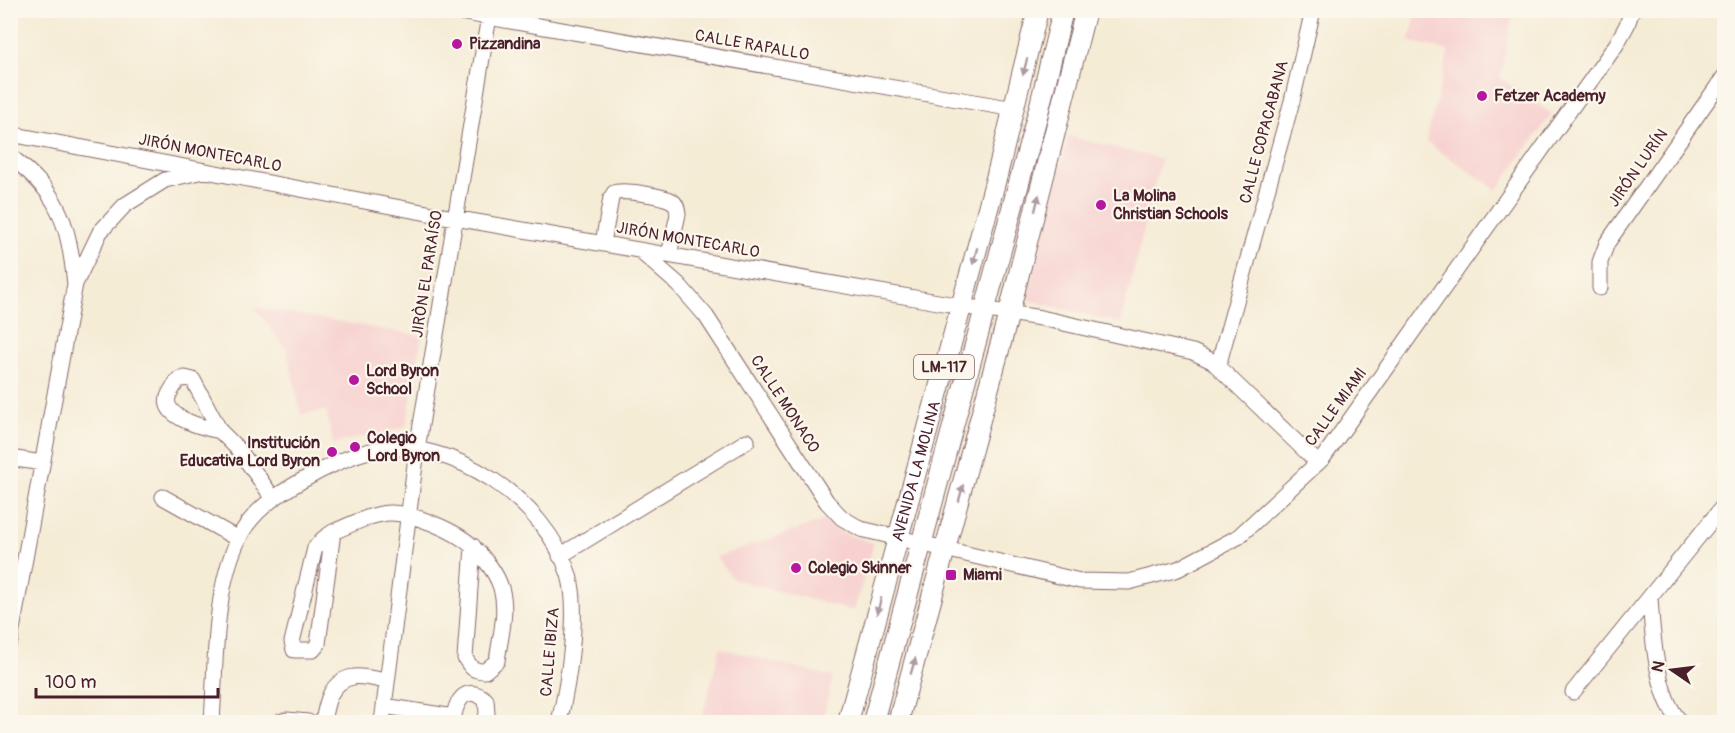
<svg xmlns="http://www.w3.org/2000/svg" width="1735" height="733" font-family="Pangolin,sans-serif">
<rect width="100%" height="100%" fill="#fbf7ec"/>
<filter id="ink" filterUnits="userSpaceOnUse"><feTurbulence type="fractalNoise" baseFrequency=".0167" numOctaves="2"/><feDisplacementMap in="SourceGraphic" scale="12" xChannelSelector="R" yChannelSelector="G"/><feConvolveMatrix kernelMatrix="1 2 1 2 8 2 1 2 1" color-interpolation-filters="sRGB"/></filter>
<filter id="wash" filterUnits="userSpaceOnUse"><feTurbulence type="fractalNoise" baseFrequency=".008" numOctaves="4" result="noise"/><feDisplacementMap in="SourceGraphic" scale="24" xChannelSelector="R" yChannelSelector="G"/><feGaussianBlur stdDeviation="1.35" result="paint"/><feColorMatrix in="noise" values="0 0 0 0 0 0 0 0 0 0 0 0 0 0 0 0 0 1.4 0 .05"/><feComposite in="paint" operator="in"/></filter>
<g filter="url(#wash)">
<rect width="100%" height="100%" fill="#f5ecd6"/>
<path fill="#f7d0cf" d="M1417,10L1514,11L1500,78L1552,114L1497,190L1426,142L1449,51L1409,41Z
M1068,136L1161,159L1121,323L1027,300Z
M254,307L422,336L406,427L333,444L326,410L301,415L287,350Z
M828,519L838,530L850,536L874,543L854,611L733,579L716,557Z
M720,648L833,677L822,722H701Z"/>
</g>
<g filter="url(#ink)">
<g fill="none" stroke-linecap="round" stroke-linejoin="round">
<defs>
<path id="minor" d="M448,10L1014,109
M10,134L454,218L961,306L1041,318L1193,352L1212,361L1318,463
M10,156C20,164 30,172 38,181C66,209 71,247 75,284L10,641
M603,243L611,198L614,193C622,189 664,196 672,201C677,204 677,209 678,214L669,255
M639,250L679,285L706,316L827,502L842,518L861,529L1080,581L1129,582L1178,569L1238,537L1323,458L1616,45L1627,25L1632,10
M75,284L100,232L125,205L165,180L199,172
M1600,288V262L1607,243L1724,77
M1218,366L1292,101L1313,10
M220,431C205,428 162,418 168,397C170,391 175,385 178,380L185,378L193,380L220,431L239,450L268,491L271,498
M10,458L42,463
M163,497L238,539
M333,532C350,525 371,514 389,513C411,512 457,531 473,547C484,557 497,574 501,588C508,611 500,638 497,661L485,671C473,671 471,668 465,658L473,546
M333,532L318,644L313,650H294L292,642L315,548L323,539Z
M560,556L747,441
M1650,597C1652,631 1656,698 1681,722
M1573,692L1724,505
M384,706L454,717
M212,722C216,664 213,594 238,540C251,511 278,494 303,480C322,469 353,454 374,450C452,436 546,501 569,575C580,612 568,685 559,722
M279,722L287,720L308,722
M323,722C326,704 330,681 353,677C363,675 377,680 387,681
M382,722L417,449L490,10
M453,722C455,702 465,683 486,700L487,713L485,722"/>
<g id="major">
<path id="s1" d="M848,722L997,175L1038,10"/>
<path d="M873,722L1039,109L1063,10"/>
<path d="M898,722L1009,313L1086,10"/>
</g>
</defs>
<use href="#minor" stroke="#866767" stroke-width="17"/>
<use href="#major" stroke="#866767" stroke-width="22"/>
<use href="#minor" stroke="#fff" stroke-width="15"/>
<use href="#major" stroke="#fff" stroke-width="20"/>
</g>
<defs><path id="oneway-solid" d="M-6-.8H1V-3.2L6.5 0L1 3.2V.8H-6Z" transform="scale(1.5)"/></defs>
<g fill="#ae9aa0">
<use href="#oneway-solid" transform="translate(1025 67) rotate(104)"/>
<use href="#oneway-solid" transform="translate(1037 203) rotate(-76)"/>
<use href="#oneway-solid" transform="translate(975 256) rotate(105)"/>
<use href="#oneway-solid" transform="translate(961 493) rotate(-75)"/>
<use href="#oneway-solid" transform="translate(879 606) rotate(105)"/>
<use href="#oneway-solid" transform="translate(913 666) rotate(-74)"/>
</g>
</g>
<g fill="#b5179e" stroke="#fbf7ec" stroke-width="2">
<circle cx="457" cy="44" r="6"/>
<circle cx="1482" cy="96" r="6"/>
<circle cx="1101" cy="205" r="6"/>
<circle cx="354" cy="380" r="6"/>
<circle cx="355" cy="447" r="6"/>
<circle cx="332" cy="452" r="6"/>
<circle cx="796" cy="568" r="6"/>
<rect x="945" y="569" width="12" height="12" rx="3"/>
</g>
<g text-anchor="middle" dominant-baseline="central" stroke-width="4.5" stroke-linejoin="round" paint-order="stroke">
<rect fill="#fbf7ec" stroke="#7f6065" stroke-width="1.5" x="914" y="355" width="60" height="24" rx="4.5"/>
<g font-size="15" font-weight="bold" fill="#4a1f2b">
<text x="944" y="367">LM-117</text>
</g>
<g font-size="16" font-weight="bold" fill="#4a1f2b" stroke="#fbf7ec" text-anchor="start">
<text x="469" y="44">Pizzandina</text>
<text x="1494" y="96">Fetzer Academy</text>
<text x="1113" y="196">La Molina<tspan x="1113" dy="18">Christian Schools</tspan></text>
<text x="366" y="371">Lord Byron<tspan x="366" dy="18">School</tspan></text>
<text x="367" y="438">Colegio<tspan x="367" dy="18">Lord Byron</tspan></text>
<text x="320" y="443" text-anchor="end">Institución<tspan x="320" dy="18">Educativa Lord Byron</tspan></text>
<text x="808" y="568">Colegio Skinner</text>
<text x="963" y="575">Miami</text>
</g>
<g font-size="16" fill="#4a1f2b" stroke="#fbf7ec">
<text transform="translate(752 45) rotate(10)">CALLE RAPALLO</text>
<text transform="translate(1264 132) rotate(-75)">CALLE COPACABANA</text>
<text transform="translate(210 153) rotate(11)">JIRÓN MONTECARLO</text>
<text transform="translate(1638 168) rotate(-55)">JIRÓN LURÍN</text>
<text transform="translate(688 240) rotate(10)">JIRÓN MONTECARLO</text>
<text transform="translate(427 274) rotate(-81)">JIRÒN EL PARAÍSO</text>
<text transform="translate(785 404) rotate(57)">CALLE MONACO</text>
<text transform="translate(1336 407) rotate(-54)">CALLE MIAMI</text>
<text stroke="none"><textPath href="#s1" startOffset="260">AVENIDA LA MOLINA</textPath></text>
<text transform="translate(550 652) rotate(-85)">CALLE IBIZA</text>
</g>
</g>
<rect width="1735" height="733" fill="none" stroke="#fbf7ec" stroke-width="36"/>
<g transform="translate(1672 670) rotate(284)" stroke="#fbf7ec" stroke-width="4.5" paint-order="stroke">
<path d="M0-4.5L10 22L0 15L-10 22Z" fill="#4a1f2b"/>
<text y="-9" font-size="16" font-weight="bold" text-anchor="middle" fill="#4a1f2b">N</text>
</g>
<path d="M36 688v9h182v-9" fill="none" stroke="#4a1f2b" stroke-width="3"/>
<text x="45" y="688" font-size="18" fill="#4a1f2b" stroke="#fbf7ec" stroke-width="4.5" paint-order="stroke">100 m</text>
</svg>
